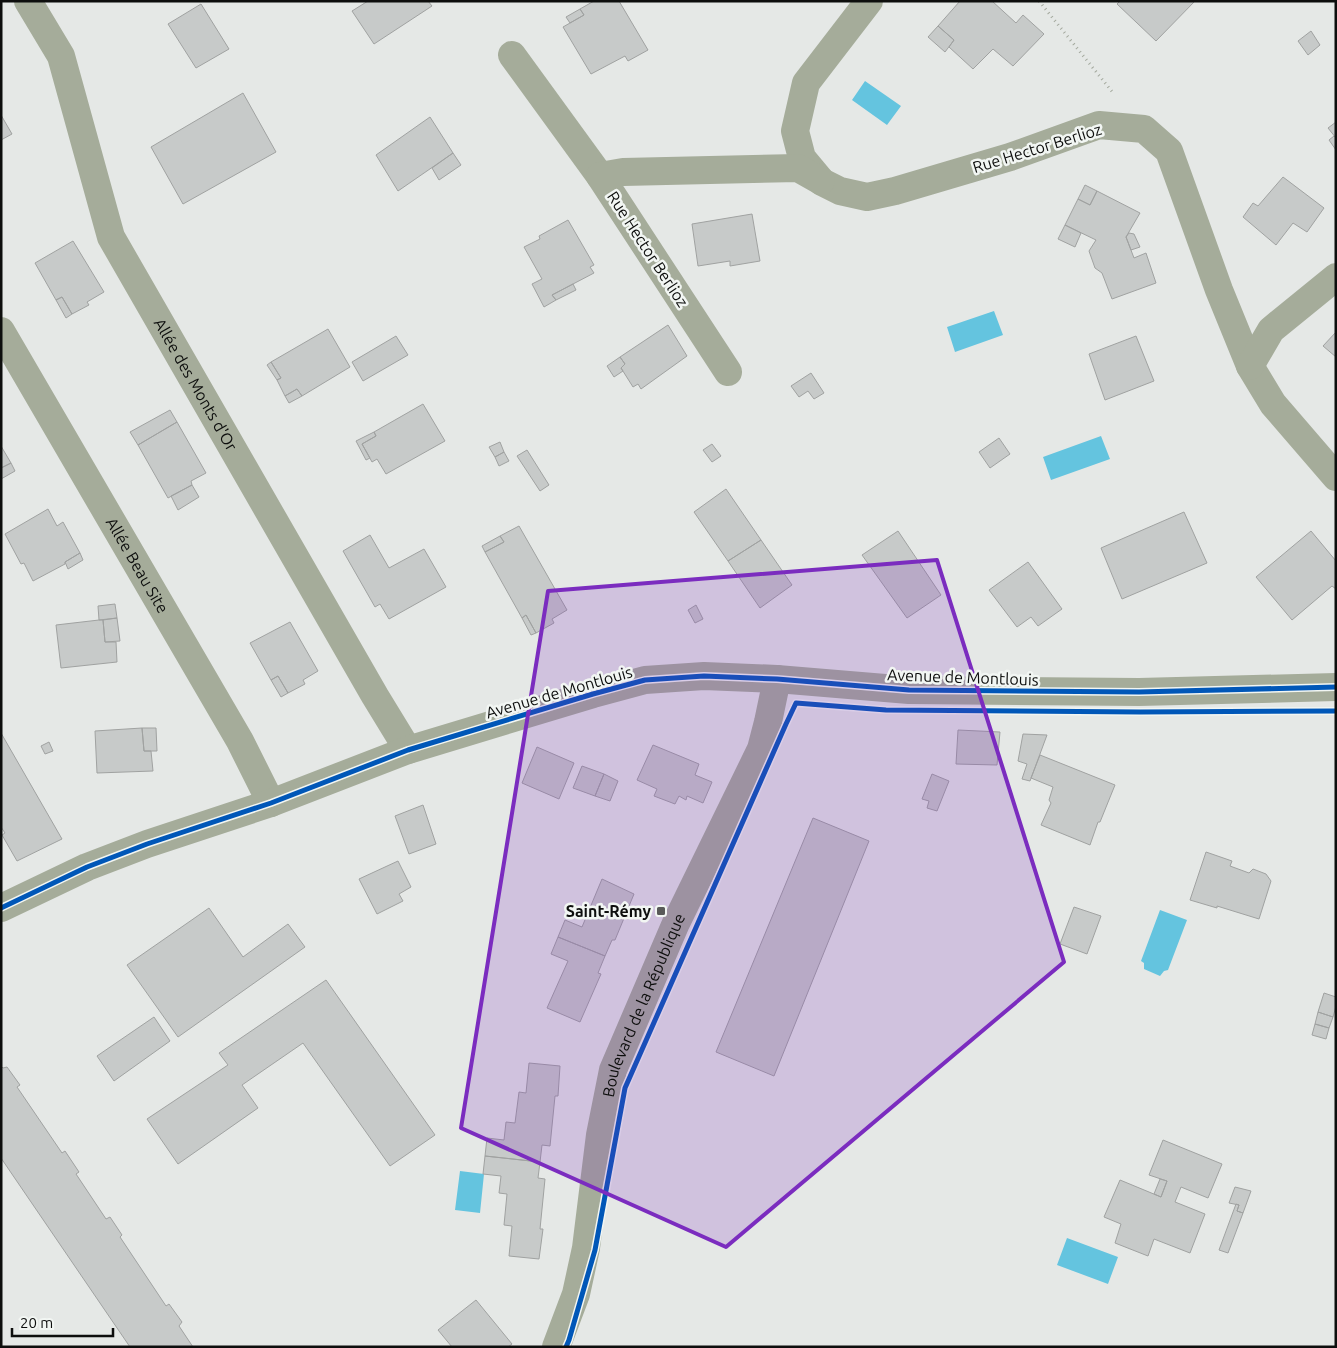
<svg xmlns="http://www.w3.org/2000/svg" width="1337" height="1348" font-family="Ubuntu,sans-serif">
<rect width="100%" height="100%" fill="#e5e8e6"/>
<path fill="#64c4df" d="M865,81L901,106L887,125L852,100Z
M994,311L1003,335L955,352L947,327Z
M1101,436L1110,459L1051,480L1043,457Z
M1160,910L1187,920L1168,970L1164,971L1160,976L1144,969V963L1141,961Z
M460,1171L484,1174L480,1213L455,1210Z
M1067,1238L1118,1257L1108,1284L1057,1265Z"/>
<path fill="#c7cac9" stroke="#a0a2a1" d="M368,1H428L432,6L374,44L352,11Z
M594,1H619L648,50L628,61L625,56L591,74L563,27L584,15L580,9Z
M960,1H992L1016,23L1023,15L1044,34L1013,66L993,49L973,69L949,47L954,40L938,26Z
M1120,1H1195L1156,41L1117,4Z
M201,4L229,49L196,68L168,24Z
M580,9L584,15L570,23L566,17Z
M938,26L954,40L945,52L928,37Z
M1311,31L1320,45L1308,55L1298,41Z
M243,93L276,152L183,204L151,147Z
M1,115L12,134L1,140Z
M430,117L453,153L398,191L376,155Z
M1336,122V138L1328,128Z
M1334,136L1336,138V150L1329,140Z
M453,153L461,165L439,180L432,168Z
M1283,177L1324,208L1307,232L1293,223L1276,245L1243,217L1253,203L1258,206Z
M1085,185L1097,191L1090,205L1078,199Z
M1097,191L1140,213L1126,237L1134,258L1146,253L1156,283L1112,299L1102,273L1095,268L1089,251L1096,240L1065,225L1078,199L1090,205Z
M752,214L760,261L730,266V261L698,266L692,224Z
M568,220L594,265L590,267L594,273L552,295L556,300L544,307L532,284L542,279L524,247L540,239L539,236Z
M1065,225L1081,233L1075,247L1058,239Z
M1129,233L1134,234L1140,247L1131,250L1126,237Z
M73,241L104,292L87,302L89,305L72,314L62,297L56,300L35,263Z
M573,284L576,290L556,300L552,295Z
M62,297L72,314L66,318L56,300Z
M668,325L687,356L641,389L638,384L633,387L621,368L625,364L620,357Z
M328,329L350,367L302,396L297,389L285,396L277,380L281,378L271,362Z
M1336,332V357L1323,346Z
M396,336L408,355L363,381L352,362Z
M1136,336L1154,381L1105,400L1089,354Z
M620,357L625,364L621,368L623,371L614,377L607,366Z
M271,362L281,378L277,380L267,365Z
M811,373L824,393L814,399L808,391L799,397L791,386Z
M297,389L302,396L289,403L285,396Z
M423,404L445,441L386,474L377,459L372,462L362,444L376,436L374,432Z
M170,410L177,422L138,445L130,432Z
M177,422L206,473L191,481L192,485L168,498L138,445Z
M374,432L376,436L362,444L370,458L366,460L356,441Z
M999,438L1010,454L990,468L979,452Z
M500,442L504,452L495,457L489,447Z
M712,444L721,456L712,462L703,450Z
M1,446L11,463L1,468Z
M527,450L549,485L540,491L517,456Z
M504,452L509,461L499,466L495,457Z
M11,463L15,471L1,479V468Z
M192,485L199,497L178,510L171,496Z
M726,489L761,540L728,561L694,512Z
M48,509L57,526L63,522L80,553L65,562V564L33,581L24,563L21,564L5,534Z
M1184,512L1207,563L1122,599L1101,548Z
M519,526L567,610L552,619L554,623L536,633L526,615L522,618L485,552L504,542L500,536Z
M898,531L941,595L907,618L862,555Z
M1311,531L1336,561V589L1332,586L1292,620L1256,577Z
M370,535L389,568L424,549L446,587L389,619L380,604L375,607L343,551Z
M500,536L504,542L485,552L482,546Z
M761,540L792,585L760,608L728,561Z
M80,553L83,560L68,569L65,562Z
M1028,562L1062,609L1038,626L1031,617L1017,627L989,590Z
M115,604L117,618L99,620L98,606Z
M696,605L703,619L695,623L688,610Z
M526,615L536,633L531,635L522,618Z
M117,618L120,641L105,642L103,620Z
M99,620H103L105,642H116L117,662L61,668L56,625Z
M290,622L318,671L303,680L305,684L288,693L278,676L271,680L250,643Z
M278,676L288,693L281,697L271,680Z
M142,728H156L157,751H144Z
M142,728L144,751H151L153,771L97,773L95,731Z
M958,730L1000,732L997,765L956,764Z
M1,733L62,839L17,861L2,835L5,833L1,827Z
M1023,734L1047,735L1030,781L1022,779L1027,764L1018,761Z
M49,742L53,751L45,754L41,746Z
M653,745L699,764L695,775L712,782L703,803L687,796L686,800L679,796L675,804L654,796L657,789L637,780Z
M537,747L574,763L559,799L522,783Z
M1040,755L1115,785L1100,822H1098L1090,845L1041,825L1051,803L1049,800L1053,787L1031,778Z
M582,766L604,774L595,796L573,788Z
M604,774L618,781L610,801L595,796Z
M932,774L949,781L937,811L927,808L929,801L922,799Z
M423,805L436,844L409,854L395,816Z
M813,818L869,841L774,1076L716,1052Z
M1206,852L1232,861L1230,866L1249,873L1253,869L1266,874L1271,881L1259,919L1217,906V908L1190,900Z
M398,861L411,887L399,894L403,901L377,914L359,879Z
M602,879L634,894L615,940H612L605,956L558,937L565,920L582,927Z
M1074,907L1101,916L1087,954L1060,944Z
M209,908L243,957L288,924L305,947L178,1037L127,965Z
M558,937L605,956L598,973L601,974L580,1022L547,1008L568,961L551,954Z
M326,980L435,1135L390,1166L303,1043L242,1085L258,1108L178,1164L147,1119L228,1065L219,1053Z
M1324,993L1336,997V1006L1333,1017L1318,1012Z
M1318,1012L1333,1017L1329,1028L1315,1024Z
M154,1017L170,1041L114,1081L97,1056Z
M1315,1024L1329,1028L1326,1039L1312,1035Z
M529,1063L560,1066L558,1096H555L550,1146L542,1145L540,1162L485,1156L487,1138L504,1140L506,1122L515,1123L519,1092L526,1093Z
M1,1066L3,1068L7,1067L20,1085L17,1087L62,1153L65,1151L79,1172L76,1174L106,1219L110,1217L122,1235L120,1237L166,1306L169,1304L182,1322L179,1326L193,1347H130L1,1158Z
M1163,1140L1222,1164L1208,1198L1181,1187L1175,1202L1205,1214L1190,1253L1154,1239L1148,1256L1115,1243L1121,1224L1104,1217L1120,1180L1161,1197L1167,1181L1149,1175Z
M485,1156L540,1162L538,1178L545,1179L540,1229H543L539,1259L509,1256L512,1226L504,1225L507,1194L499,1193L501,1176L483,1174Z
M1160,1179L1167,1181L1161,1197L1154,1194Z
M1235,1187L1251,1191L1243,1213L1237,1211L1239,1205L1229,1203Z
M1236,1204L1239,1205L1237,1211L1243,1213L1228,1253L1219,1250Z
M476,1300L512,1344L508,1347H452L438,1330Z"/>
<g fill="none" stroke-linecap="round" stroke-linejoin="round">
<path stroke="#a4a99e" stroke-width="3" stroke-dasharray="1 4" stroke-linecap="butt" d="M1039,1L1114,94"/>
<g stroke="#a5ac9a" stroke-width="28">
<path id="s1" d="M28,1L61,56L111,237L375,696L408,750"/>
<path d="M869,1L806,83L795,131L802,158L822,182L840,191L867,197L895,191L1010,157L1099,125L1144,129L1169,151L1219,290L1250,366L1273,404L1336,477"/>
<path d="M512,55L600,176"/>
<path id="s2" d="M1,331L240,741L271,803"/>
<path d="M1250,366L1271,330L1336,277"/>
<path d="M728,372L600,176L623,172L798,168L821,181"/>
<path d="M1,908L87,867L147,844L271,803L408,750L593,694L645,680L704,676L777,679L909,690L1139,692L1336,687"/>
<path id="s3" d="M556,1347L576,1294L586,1248L600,1135L613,1070L676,923L761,749L768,722L777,679"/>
</g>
<defs>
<path id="cycleway" d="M1,908L87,867L147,844L271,803L408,750L593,694L645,680L704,676L777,679L909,690L1139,692L1336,687
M566,1347L569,1340L595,1250L625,1088L786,724L796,703L886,710L1140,712L1336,711"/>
</defs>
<use href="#cycleway" stroke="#f2f6f3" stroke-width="8"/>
<use href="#cycleway" stroke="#0057b8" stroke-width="5"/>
</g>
<path fill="#7b2cbf" fill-opacity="0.2" stroke="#7b2cbf" stroke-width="4" stroke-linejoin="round" d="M937,560L1064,962L726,1247L461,1128L548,591Z"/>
<rect fill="#595a59" stroke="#f2f6f3" stroke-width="2" x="656" y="906" width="10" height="10" rx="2.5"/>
<g text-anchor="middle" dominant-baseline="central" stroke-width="5" stroke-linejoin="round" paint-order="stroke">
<g font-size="16" fill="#0d0e0d" stroke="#f2f6f3">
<text transform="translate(1037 148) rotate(-17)">Rue Hector Berlioz</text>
<text transform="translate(648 249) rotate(57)">Rue Hector Berlioz</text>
<text stroke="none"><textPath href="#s1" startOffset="422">Allée des Monts d'Or</textPath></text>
<text stroke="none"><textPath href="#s2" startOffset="271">Allée Beau Site</textPath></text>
<text transform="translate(963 677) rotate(2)">Avenue de Montlouis</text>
<text transform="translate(559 692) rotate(-16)">Avenue de Montlouis</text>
<text stroke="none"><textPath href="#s3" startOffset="355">Boulevard de la République</textPath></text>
</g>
<g font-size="16" font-weight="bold" fill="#0d0e0d" stroke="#f2f6f3" text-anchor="end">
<text x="651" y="911">Saint-Rémy</text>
</g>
</g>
<rect width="1337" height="1348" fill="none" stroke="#0d0e0d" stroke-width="5"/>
<path d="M12 1328v8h101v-8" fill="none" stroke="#0d0e0d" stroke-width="2.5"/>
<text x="20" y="1328" font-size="15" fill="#0d0e0d" stroke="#f2f6f3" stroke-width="4" paint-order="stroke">20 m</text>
</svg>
